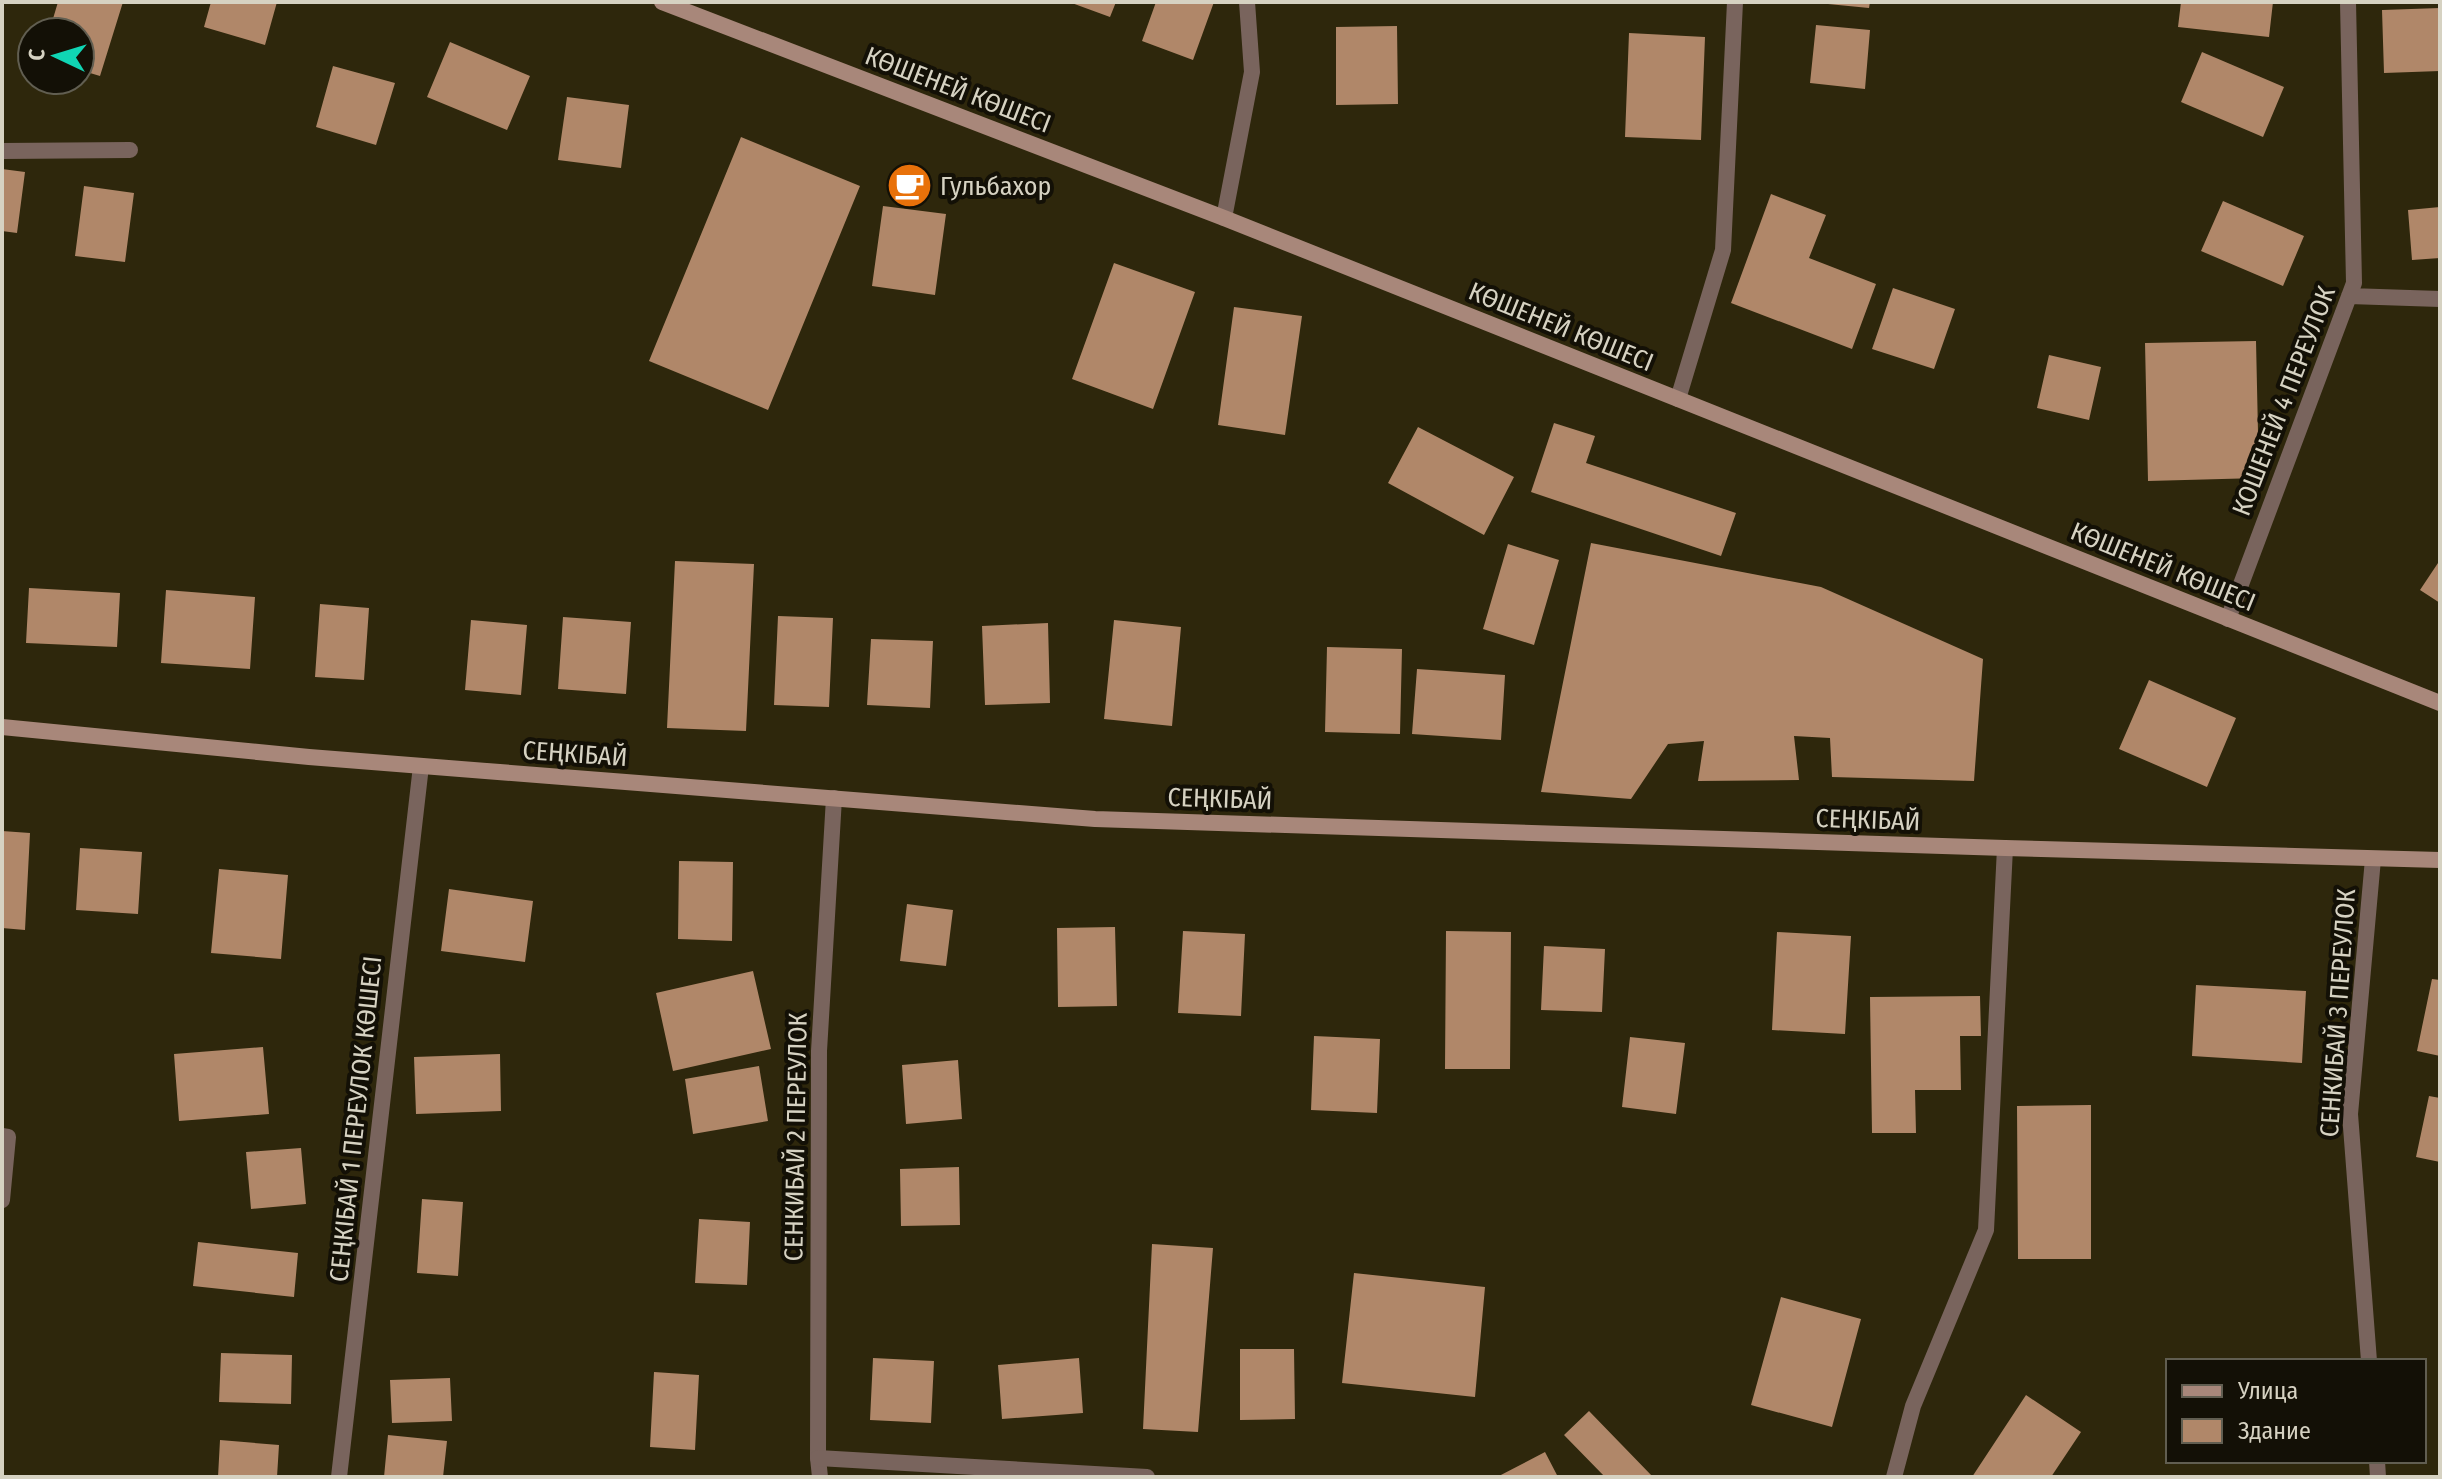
<svg xmlns="http://www.w3.org/2000/svg" width="2442" height="1479" font-family="'Fira Sans Condensed',sans-serif">
<rect width="100%" height="100%" fill="#2e270c"/>
<path fill="#b08769" d="M58,2H123L100,76L80,70V32H49Z
M211,2H277L265,45L204,27Z
M1069,2H1116L1110,17Z
M1156,2H1214L1193,60L1142,41Z
M1828,2H1870L1869,8L1828,4Z
M2181,2H2273L2269,37L2178,27Z
M2440,8V71L2384,73L2382,10Z
M1816,25L1870,30L1865,89L1810,83Z
M1397,26L1398,104L1336,105V27Z
M1629,33L1705,37L1701,140L1625,137Z
M450,42L530,76L507,130L427,97Z
M2202,52L2284,87L2263,137L2181,102Z
M333,66L395,83L376,145L316,127Z
M567,97L629,105L621,168L558,160Z
M741,137L860,186L768,410L649,361Z
M2,169L25,172L17,233L2,231Z
M84,186L134,193L125,262L75,256Z
M1771,194L1826,215L1809,258L1876,284L1852,349L1731,303Z
M2223,201L2304,236L2283,286L2201,251Z
M883,206L946,214L935,295L872,286Z
M2440,207V258L2412,260L2408,210Z
M1114,263L1195,292L1153,409L1072,379Z
M1893,288L1955,309L1934,369L1872,349Z
M1234,307L1302,316L1285,435L1218,425Z
M2256,341L2259,478L2148,481L2145,343Z
M2049,355L2101,367L2089,420L2037,408Z
M1554,423L1595,436L1586,463L1736,513L1721,556L1531,492Z
M1418,427L1514,477L1484,535L1388,483Z
M1591,543L1821,587L1983,659L1974,781L1832,777L1830,738L1794,736L1799,780L1698,781L1704,741L1668,744L1631,799L1541,792Z
M1508,544L1559,560L1534,645L1483,629Z
M2440,560V603L2420,590Z
M675,561L754,564L746,731L667,728Z
M29,588L120,593L117,647L26,643Z
M166,590L255,597L250,669L161,663Z
M320,604L369,608L364,680L315,677Z
M778,616L833,618L829,707L774,705Z
M563,617L631,622L626,694L558,689Z
M471,620L527,625L521,695L465,690Z
M1114,620L1181,627L1172,726L1104,719Z
M1048,623L1050,703L985,705L982,626Z
M871,639L933,641L930,708L867,705Z
M1327,647L1402,649L1400,734L1325,732Z
M1417,669L1505,675L1501,740L1412,734Z
M2149,680L2236,718L2207,787L2119,749Z
M2,831L30,833L25,930L2,928Z
M80,848L142,852L138,914L76,910Z
M679,861L733,862L732,941L678,939Z
M219,869L288,875L281,959L211,953Z
M449,889L533,901L525,962L441,951Z
M907,904L953,910L946,966L900,961Z
M1115,927L1117,1006L1058,1007L1057,928Z
M1183,931L1245,934L1241,1016L1178,1013Z
M1446,931L1511,932L1510,1069H1445Z
M1777,932L1851,936L1845,1034L1772,1030Z
M1544,946L1605,949L1602,1012L1541,1010Z
M753,971L771,1049L673,1071L656,993Z
M2432,979L2440,980V1056L2417,1051Z
M2196,985L2306,991L2302,1063L2192,1056Z
M1980,996L1981,1036H1960L1961,1090H1915L1916,1133H1872L1870,997Z
M1314,1036L1380,1039L1377,1113L1311,1110Z
M1630,1037L1685,1043L1676,1114L1622,1107Z
M263,1047L269,1114L179,1121L174,1054Z
M500,1054L501,1111L416,1114L414,1057Z
M958,1060L962,1119L906,1124L902,1065Z
M759,1066L768,1121L693,1134L685,1079Z
M2429,1096L2440,1098V1162L2416,1157Z
M2091,1105V1259H2018L2017,1106Z
M301,1148L306,1204L251,1209L246,1152Z
M959,1167L960,1225L901,1226L900,1169Z
M422,1199L463,1202L458,1276L417,1273Z
M699,1219L750,1222L747,1285L695,1283Z
M198,1242L298,1253L294,1297L193,1286Z
M1152,1244L1213,1248L1198,1432L1143,1429Z
M1354,1273L1485,1287L1475,1397L1342,1383Z
M1781,1297L1861,1319L1832,1427L1751,1405Z
M1240,1349H1294L1295,1419L1240,1420Z
M221,1353L292,1355L291,1404L219,1402Z
M873,1358L934,1361L931,1423L870,1420Z
M1079,1358L1083,1413L1002,1419L998,1365Z
M654,1372L699,1375L695,1450L650,1447Z
M450,1378L452,1421L392,1423L390,1380Z
M2026,1395L2081,1432L2051,1477H1972Z
M1589,1411L1653,1477H1605L1564,1435Z
M388,1435L447,1441L443,1477H384Z
M220,1440L279,1445L277,1477H218Z
M1545,1452L1558,1477H1497Z"/>
<g fill="none" stroke-linecap="round" stroke-linejoin="round">
<path stroke="#79645d" stroke-width="16" d="M2,1136L8,1137L2,1200
M339,1477L421,766
M820,1477L818,1458L819,1051L834,798
M1894,1477L1913,1406L1986,1230L2005,848"/>
<path stroke="#79645d" stroke-width="16" d="M2,151L130,150
M1224,218L1252,72L1247,2
M2349,296L2440,299
M1678,399L1723,250L1735,2
M2228,619L2354,283L2348,2
M2369,1361L2350,1114L2373,859
M818,1458L1147,1477
M2377,1461L2378,1477"/>
<path stroke="#a8877a" stroke-width="16" d="M662,2L1224,218L2440,703
M2,727L309,757L1095,819L2005,848L2440,860"/>
</g>
<defs>
<symbol id="cafe-disc" viewBox="-11 -11 22 22"><circle r="9.5" fill="#e8710a" stroke="#131006"/><path d="M-5.5-4.5H6V0H3Q3 3.5 0 3.5H-2.5Q-5.5 3.5-5.5 0ZM3-3.2v2h1.7v-2ZM-6 4.5H4V6H-6Z" fill="#fff"/></symbol>
</defs>
<g fill-rule="evenodd">
<use href="#cafe-disc" x="884" y="160" width="51" height="51"/>
</g>
<g text-anchor="middle" dominant-baseline="central" stroke-width="8" stroke-linejoin="round" paint-order="stroke">
<g font-size="26" fill="#d6d2c2" stroke="#131006">
<text transform="translate(958 90) rotate(21)">КӨШЕНЕЙ КӨШЕСІ</text>
<text transform="translate(1561 327) rotate(22)">КӨШЕНЕЙ КӨШЕСІ</text>
<text transform="translate(2284 401) rotate(-69)">КОШЕНЕЙ 4 ПЕРЕУЛОК</text>
<text transform="translate(2163 567) rotate(22)">КӨШЕНЕЙ КӨШЕСІ</text>
<text transform="translate(575 754) rotate(4)">СЕҢКІБАЙ</text>
<text transform="translate(1220 799) rotate(2)">СЕҢКІБАЙ</text>
<text transform="translate(1868 820) rotate(2)">СЕҢКІБАЙ</text>
<text transform="translate(2338 1013) rotate(-86)">СЕНКИБАЙ 3 ПЕРЕУЛОК</text>
<text transform="translate(356 1119) rotate(-84)">СЕҢКІБАЙ 1 ПЕРЕУЛОК КӨШЕСІ</text>
<text transform="translate(796 1137) rotate(-89)">СЕНКИБАЙ 2 ПЕРЕУЛОК</text>
</g>
<g font-size="26" fill="#d6d2c2" stroke="#131006" text-anchor="start">
<text x="940" y="186">Гульбахор</text>
</g>
</g>
<rect width="2442" height="1479" fill="none" stroke="#d6d2c2" stroke-width="8"/>
<rect x="2166" y="1359" width="260" height="104" fill="#131006" stroke="#615e51" stroke-width="2"/>
<rect x="2182" y="1385" width="40" height="12" fill="#a8877a" stroke="#615e51" stroke-width="2"/>
<text x="2238" y="1399" font-size="24" fill="#d6d2c2">Улица</text>
<rect x="2182" y="1419" width="40" height="24" fill="#b08769" stroke="#615e51" stroke-width="2"/>
<text x="2238" y="1439" font-size="24" fill="#d6d2c2">Здание</text>
<g transform="translate(56 56) rotate(274)"><circle r="38" fill="#131006" stroke="#615e51" stroke-width="2"/>
<path d="M0-6L14 30L0 20L-14 30Z" fill="#10d5b4"/>
<text y="-12" font-size="22" font-weight="bold" text-anchor="middle" fill="#d6d2c2">С</text>
</g>
</svg>
